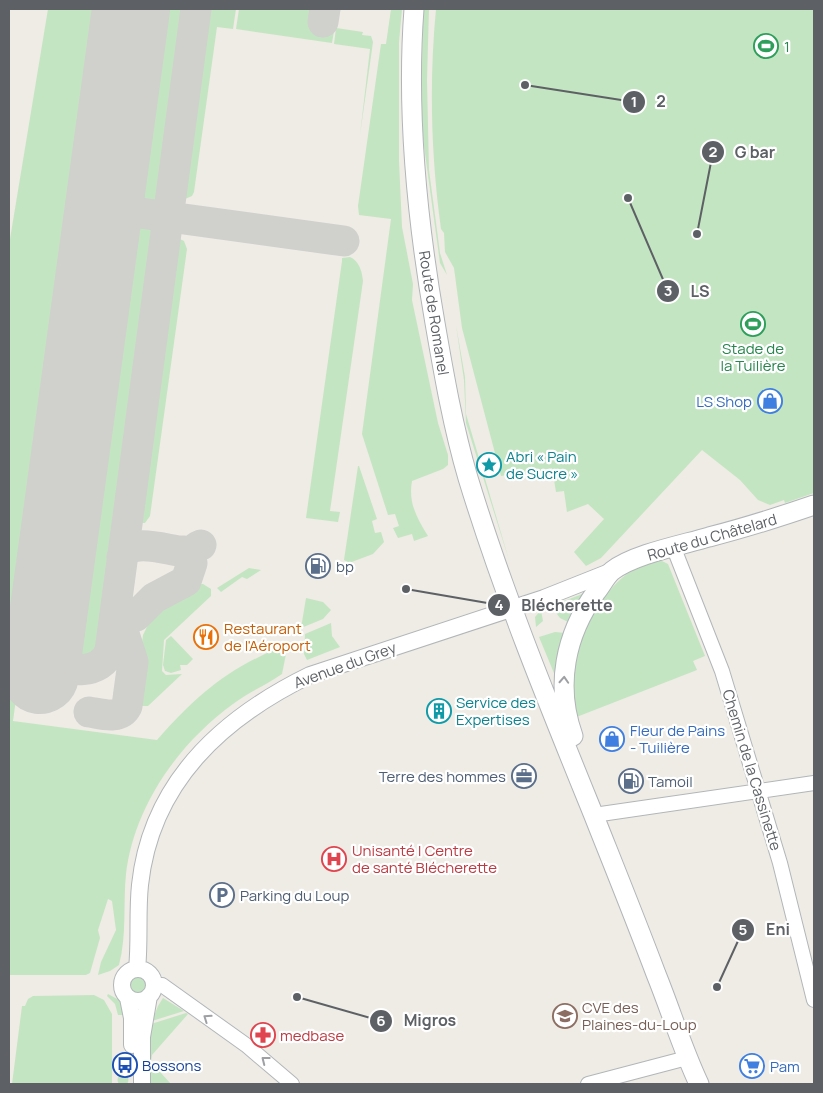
<svg xmlns="http://www.w3.org/2000/svg" width="823" height="1093" font-family="Manrope,sans-serif">
<rect width="100%" height="100%" fill="#eeece5"/>
<path fill="#c4e5c2" d="M48,9H111L13,721L157,740C199,693 228,668 288,644L282,674C266,685 249,692 233,704C179,743 134,806 126,874C123,904 127,935 119,965L110,971L98,975L101,962L116,930L112,901L108,899L98,930L100,938L90,973L86,975H9V245Z
M151,9H189L164,190L159,200L143,206C132,202 127,196 127,185Z
M203,9H236L233,29L217,27L194,192L192,196L185,199L180,197L178,190Z
M239,9H311L310,21L335,25L332,43L236,29Z
M391,9H402L399,42V161L402,227L413,284L412,300L438,423L448,455V465L443,469L412,481C408,503 417,518 428,536L414,541L412,534L398,538L393,528L399,526L395,514L388,515L362,434L391,219L359,215L358,206L381,44H386Z
M423,9H429L427,80L429,170L440,253L447,275L440,263L421,124Z
M436,9H814V493L785,503L784,500L770,505L758,500L740,480L702,450L601,558L586,566L574,552L604,519L588,504L567,512L564,491L556,492L552,468L526,475L525,472L501,476L462,328L454,268L445,252L444,233L441,229C431,156 429,82 436,9Z
M336,28L363,32L362,35L371,36L373,42L360,135L370,49L334,44Z
M135,221C149,221 157,228 157,242L102,645C95,668 65,664 65,640L120,237L125,227Z
M180,239L184,241L187,249L150,516L145,523H138L134,519L133,514L170,247L174,240Z
M350,257C359,261 362,271 363,281L330,511L340,512L338,522L306,518L342,261V258Z
M456,325L465,377L466,414L509,560L466,423L464,380Z
M358,466H359L377,519L372,521L375,533L381,532L384,542L373,554L349,563L344,560Z
M137,559L132,597L129,599L127,596L132,566Z
M662,561L668,564L705,656L693,661L697,670L574,718C571,695 571,669 576,646C578,639 583,631 587,625C602,597 626,562 662,561Z
M249,568L261,570L247,579L242,577L221,592L217,588Z
M198,584H203L211,589V596L164,640L162,671L166,675L182,674L148,706H136L134,703L143,635L158,604Z
M585,593L570,623L560,618L551,606Z
M306,598L323,602L331,610L323,619L301,628Z
M541,610L543,621L536,627L535,617Z
M331,623L332,636L340,647L307,660L304,654L305,634Z
M555,632L565,633L556,678L539,637Z
M171,636L193,659L187,665H180L181,670L171,673L165,671L163,665L166,640Z
M130 985a8 8 0 1 1 16 0a8 8 0 1 1-16 0Z
M108,994L119,1000L126,1015H118L115,1004L107,996Z
M94,995L104,1000L112,1014V1084H12L22,1006H25L28,999L33,996Z
M163,998L184,1011L152,1021L158,1006Z
M186,1013L188,1014L152,1055L151,1062L171,1084H148L151,1024Z
M117.5 1080a5.5 5.5 0 1 1 11 0a5.5 5.5 0 1 1-11 0Z"/>
<g fill="none" stroke-linecap="round" stroke-linejoin="round">
<path stroke="#d0d0cd" stroke-width="31" d="M323,22L325,9
M109,173C109,192 114,205 133,212L344,241
M99,247C105,226 117,213 140,213
M122,557C132,535 169,552 188,552C193,552 195,547 201,545
M116,606L117,611L122,616H136L154,598L186,581L192,563L189,555L184,551
M45,638L50,659C67,674 101,675 110,651L196,9
M89,712C102,714 120,720 127,706L133,662L118,615"/>
<path stroke="#d0d0cd" stroke-width="78" d="M40,675L131,9"/>
<defs>
<path id="minor" d="M673,546L722,671L780,863L814,1000
M594,815L814,783
M153,985H162L246,1045L292,1084
M588,1084L687,1058"/>
<path id="tertiary" d="M137,969C140,941 137,913 140,885C151,782 222,718 310,675L544,598L612,571
M122 985a16 16 0 1 1 32 0a16 16 0 1 1-32 0Z
M128,998L132,1018V1045
M142,1084V1037L149,996"/>
<path id="secondary" d="M414,9C406,114 417,220 435,323C444,375 453,427 468,478C503,593 549,705 594,816C615,869 636,921 656,974C671,1011 682,1048 699,1084
M573,736C555,686 565,635 596,592C601,586 606,576 612,571C634,554 682,545 709,537C744,528 779,517 814,505"/>
</defs>
<use href="#minor" stroke="#b2b6b9" stroke-width="16"/>
<use href="#tertiary" stroke="#b2b6b9" stroke-width="18"/>
<use href="#secondary" stroke="#b1b5b9" stroke-width="21"/>
<use href="#minor" stroke="#fff" stroke-width="14"/>
<use href="#tertiary" stroke="#fff" stroke-width="16"/>
<use href="#secondary" stroke="#fff" stroke-width="19"/>
</g>
<defs><path id="oneway-chevron" d="M-2-3.5L2.5 0L-2 3.5" fill="none" stroke-width="1.6" stroke-linecap="round" stroke-linejoin="round" transform="scale(1.25)"/></defs>
<g stroke="#9ea0a3">
<use href="#oneway-chevron" transform="translate(564 680) rotate(-87)"/>
<use href="#oneway-chevron" transform="translate(207 1018) rotate(-145)"/>
<use href="#oneway-chevron" transform="translate(265 1060) rotate(-142)"/>
</g>
<defs>
<symbol id="stadium-ring" viewBox="-11 -11 22 22"><circle r="9.5" fill="#fff" stroke="#2e9e5b" stroke-width="1.5"/><path d="M0-5a6.5 5 0 1 0 0 10a6.5 5 0 1 0 0-10ZM-3.5-1.8h7v3.6h-7Z" fill="#2e9e5b"/></symbol>
<symbol id="shop-ring" viewBox="-11 -11 22 22"><circle r="9.5" fill="#fff" stroke="#3f7fe0" stroke-width="1.5"/><path d="M-5-2.5h2.3a2.7 3.5 0 0 1 5.4 0H5L5.5 6h-11ZM-1.5-2.5h3a1.5 2.3 0 0 0-3 0Z" fill="#3f7fe0"/></symbol>
<symbol id="sight-ring" viewBox="-11 -11 22 22"><circle r="9.5" fill="#fff" stroke="#0f9aa8" stroke-width="1.5"/><path d="M0-6L1.8-2.2L6-1.7L2.9 1.2L3.7 5.4L0 3.3L-3.7 5.4L-2.9 1.2L-6-1.7L-1.8-2.2Z" fill="#0f9aa8"/></symbol>
<symbol id="fuel-ring" viewBox="-11 -11 22 22"><circle r="9.5" fill="#fff" stroke="#5c6f8a" stroke-width="1.5"/><path d="M-5.5-6h7V0h2V4h1.3V-2.5L3-4.5l.8-.8L6-3V5H2.5V1h-1V6h-7ZM-4.2-4.7v3.2H.2V-4.7Z" fill="#5c6f8a"/></symbol>
<symbol id="restaurant-ring" viewBox="-11 -11 22 22"><circle r="9.5" fill="#fff" stroke="#e8710a" stroke-width="1.5"/><path d="M-5-6h1v4h1v-4h1v4h1v-4h1v5L-1.5 .5V6h-2V.5L-5-1ZM5-6V6H3V1.5H1.5Q1.5-4 5-6Z" fill="#e8710a"/></symbol>
<symbol id="building-ring" viewBox="-11 -11 22 22"><circle r="9.5" fill="#fff" stroke="#0f9aa8" stroke-width="1.5"/><path d="M-4-6H4V6H1V3H-1V6H-4ZM-2.5-4.3h1.7v1.8h-1.7ZM.8-4.3h1.7v1.8H.8ZM-2.5-1h1.7V.8h-1.7ZM.8-1h1.7V.8H.8Z" fill="#0f9aa8"/></symbol>
<symbol id="office-ring" viewBox="-11 -11 22 22"><circle r="9.5" fill="#fff" stroke="#5c6f8a" stroke-width="1.5"/><path d="M-6-3h4V-5.5h4V-3h4V5H-6ZM-1-4.5V-3h2v-1.5ZM-6 0V1H6V0Z" fill="#5c6f8a"/></symbol>
<symbol id="hospital-ring" viewBox="-11 -11 22 22"><circle r="9.5" fill="#fff" stroke="#e0444e" stroke-width="1.5"/><path d="M-5-5h3v3.5h4V-5h3V5h-3V1.5h-4V5h-3Z" fill="#e0444e"/></symbol>
<symbol id="parking-ring" viewBox="-11 -11 22 22"><circle r="9.5" fill="#fff" stroke="#5c6f8a" stroke-width="1.5"/><path d="M-3.5-5.5H1a3.5 3.5 0 0 1 0 7H-1V5.5H-3.5ZM-1-3.4V-.6H.8a1.4 1.4 0 0 0 0-2.8Z" fill="#5c6f8a"/></symbol>
<symbol id="school-ring" viewBox="-11 -11 22 22"><circle r="9.5" fill="#fff" stroke="#8d6e63" stroke-width="1.5"/><path d="M0-5L7-2L0 1L-7-2ZM-4 1L0 2.5L4 1V4Q0 6-4 4Z" fill="#8d6e63"/></symbol>
<symbol id="pharmacy-ring" viewBox="-11 -11 22 22"><circle r="9.5" fill="#fff" stroke="#e0444e" stroke-width="1.5"/><path d="M-2-6h4v4h4v4h-4v4h-4v-4h-4v-4h4Z" fill="#e0444e"/></symbol>
<symbol id="bus-ring" viewBox="-11 -11 22 22"><circle r="9.5" fill="#fff" stroke="#1a4fb4" stroke-width="1.5"/><path d="M-5-6H5V4H4V6H2V4H-2V6H-4V4H-5ZM-3.5-4V0h7V-4ZM-3.5 1.2v1.5H-2V1.2ZM2 1.2v1.5H3.5V1.2Z" fill="#1a4fb4"/></symbol>
<symbol id="supermarket-ring" viewBox="-11 -11 22 22"><circle r="9.5" fill="#fff" stroke="#3f7fe0" stroke-width="1.5"/><path d="M-6-5.5h2.5l.6 2H6L4.5 2H-2.5L-4.4-4H-6ZM-1.5 3.2a1.3 1.3 0 1 0 .1 0ZM3 3.2a1.3 1.3 0 1 0 .1 0Z" fill="#3f7fe0"/></symbol>
</defs>
<g fill-rule="evenodd">
<use href="#stadium-ring" x="752" y="32" width="28" height="28"/>
<use href="#stadium-ring" x="739" y="310" width="28" height="28"/>
<use href="#shop-ring" x="756" y="387" width="28" height="28"/>
<use href="#sight-ring" x="475" y="451" width="28" height="28"/>
<use href="#fuel-ring" x="304" y="552" width="28" height="28"/>
<use href="#restaurant-ring" x="192" y="623" width="28" height="28"/>
<use href="#building-ring" x="425" y="697" width="28" height="28"/>
<use href="#shop-ring" x="598" y="725" width="28" height="28"/>
<use href="#office-ring" x="510" y="762" width="28" height="28"/>
<use href="#fuel-ring" x="617" y="767" width="28" height="28"/>
<use href="#hospital-ring" x="320" y="845" width="28" height="28"/>
<use href="#parking-ring" x="208" y="881" width="28" height="28"/>
<use href="#school-ring" x="551" y="1002" width="28" height="28"/>
<use href="#pharmacy-ring" x="249" y="1021" width="28" height="28"/>
<use href="#bus-ring" x="111" y="1051" width="28" height="28"/>
<use href="#supermarket-ring" x="738" y="1052" width="28" height="28"/>
</g>
<g text-anchor="middle" dominant-baseline="central" stroke-width="4.5" stroke-linejoin="round" paint-order="stroke">
<g font-size="15" fill="#27864d" stroke="#fff" text-anchor="start">
<text x="784" y="46">1</text>
<text x="753" y="348" text-anchor="middle">Stade de<tspan x="753" dy="17">la Tuilière</tspan></text>
</g>
<g font-size="15" fill="#5d6165" stroke="#fff">
<text transform="translate(434 313) rotate(81)">Route de Romanel</text>
<text transform="translate(712 537) rotate(-16)">Route du Châtelard</text>
<text transform="translate(345 665) rotate(-20)">Avenue du Grey</text>
<text transform="translate(752 770) rotate(73)">Chemin de la Cassinette</text>
</g>
<g font-size="15" fill="#366cbe" stroke="#fff" text-anchor="start">
<text x="752" y="401" text-anchor="end">LS Shop</text>
<text x="630" y="730">Fleur de Pains<tspan x="630" dy="17">- Tuilière</tspan></text>
<text x="770" y="1066">Pam</text>
</g>
<g font-size="15" fill="#0d838f" stroke="#fff" text-anchor="start">
<text x="506" y="456">Abri « Pain<tspan x="506" dy="17">de Sucre »</tspan></text>
<text x="456" y="702">Service des<tspan x="456" dy="17">Expertises</tspan></text>
</g>
<g font-size="15" fill="#4e5e75" stroke="#fff" text-anchor="start">
<text x="336" y="566">bp</text>
<text x="506" y="776" text-anchor="end">Terre des hommes</text>
<text x="648" y="781">Tamoil</text>
<text x="240" y="895">Parking du Loup</text>
</g>
<g font-size="15" fill="#c56008" stroke="#fff" text-anchor="start">
<text x="224" y="628">Restaurant<tspan x="224" dy="17">de l'Aéroport</tspan></text>
</g>
<g font-size="15" fill="#be3a42" stroke="#fff" text-anchor="start">
<text x="352" y="850">Unisanté | Centre<tspan x="352" dy="17">de santé Blécherette</tspan></text>
<text x="280" y="1035">medbase</text>
</g>
<g font-size="15" fill="#785e54" stroke="#fff" text-anchor="start">
<text x="582" y="1007">CVE des<tspan x="582" dy="17">Plaines-du-Loup</tspan></text>
</g>
<g font-size="15" fill="#164399" stroke="#fff" text-anchor="start">
<text x="142" y="1065">Bossons</text>
</g>
</g>
<path fill="none" stroke="#5d6165" stroke-width="2" d="M525 85L634 102M697 234L713 152M628 198L668 291M406 589L499 605M717 987L743 930M297 997L381 1021"/>
<g fill="#5d6165" stroke="#fff" stroke-width="2">
<circle cx="525" cy="85" r="5"/>
<circle cx="697" cy="234" r="5"/>
<circle cx="628" cy="198" r="5"/>
<circle cx="406" cy="589" r="5"/>
<circle cx="717" cy="987" r="5"/>
<circle cx="297" cy="997" r="5"/>
<circle cx="634" cy="102" r="12"/>
<circle cx="713" cy="152" r="12"/>
<circle cx="668" cy="291" r="12"/>
<circle cx="499" cy="605" r="12"/>
<circle cx="743" cy="930" r="12"/>
<circle cx="381" cy="1021" r="12"/>
</g>
<g font-size="15" text-anchor="middle" font-weight="bold" fill="#fff">
<text x="634" y="107">1</text>
<text x="713" y="157">2</text>
<text x="668" y="296">3</text>
<text x="499" y="610">4</text>
<text x="743" y="935">5</text>
<text x="381" y="1026">6</text>
</g>
<g font-size="16" text-anchor="middle" font-weight="bold" fill="#5d6165" stroke="#fff" stroke-width="4.5" stroke-linejoin="round" paint-order="stroke">
<text x="661" y="107">2</text>
<text x="755" y="158">G bar</text>
<text x="700" y="297">LS</text>
<text x="567" y="611">Blécherette</text>
<text x="778" y="935">Eni</text>
<text x="430" y="1026">Migros</text>
</g>
<rect width="823" height="1093" fill="none" stroke="#5d6165" stroke-width="20"/>
</svg>
